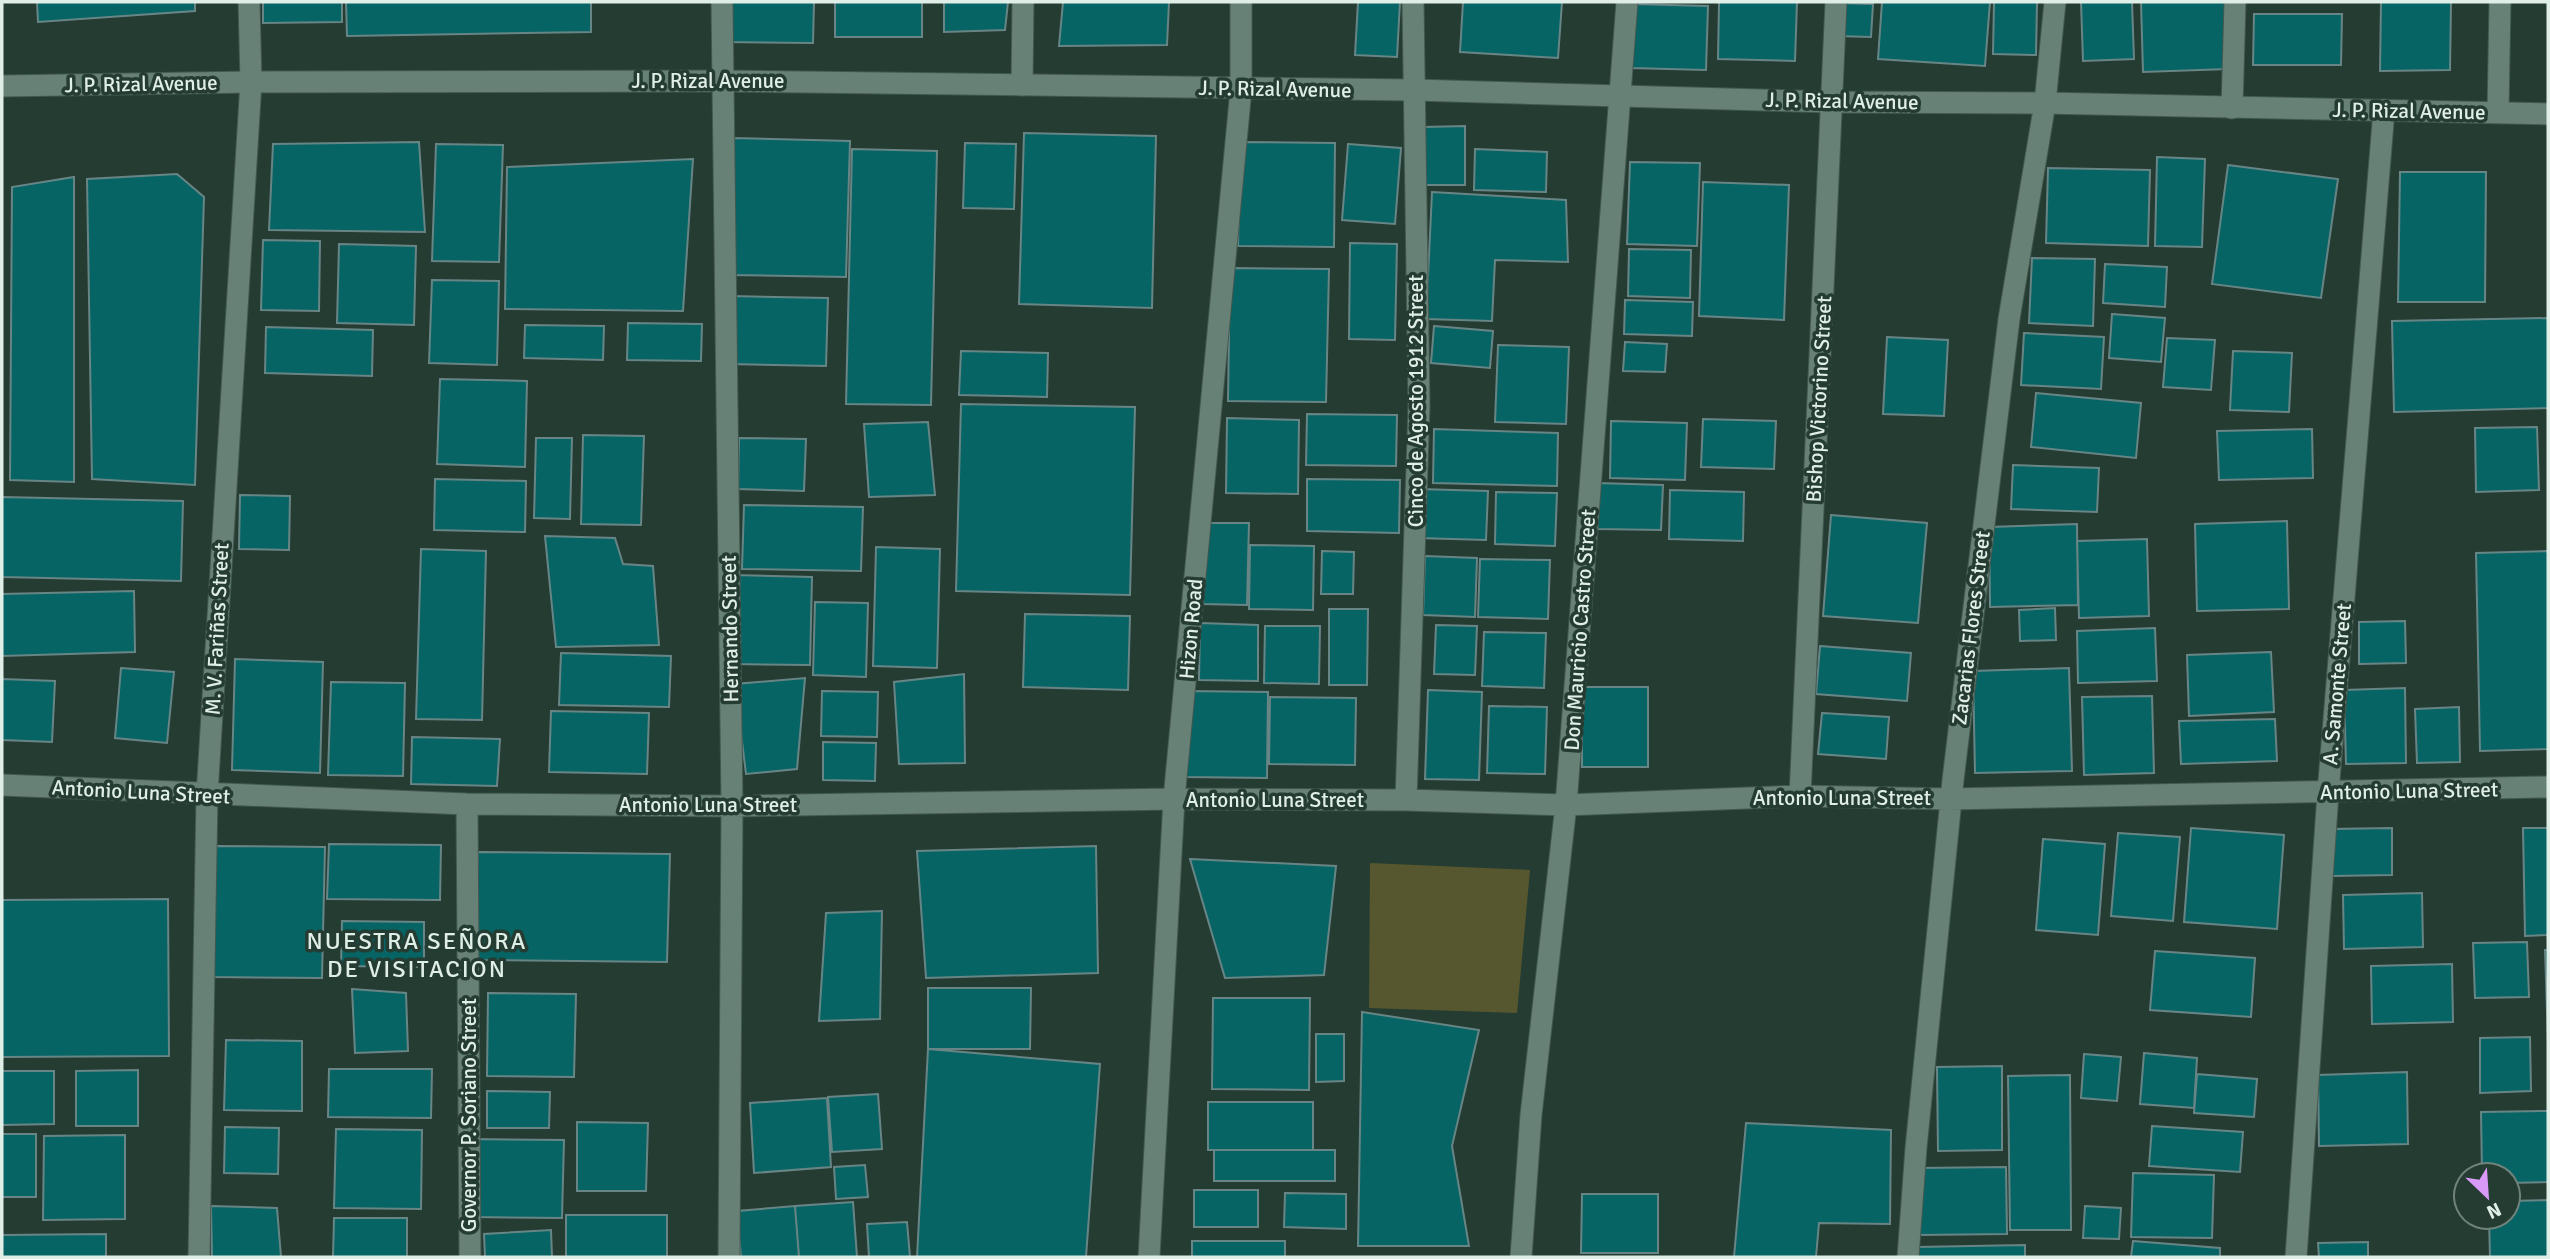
<svg xmlns="http://www.w3.org/2000/svg" width="2550" height="1259" font-family="Signika,sans-serif">
<rect width="100%" height="100%" fill="#253c33"/>
<path fill="#56572e" d="M1370,863L1530,870L1517,1013L1369,1008Z"/>
<path fill="#066465" stroke="#688585" stroke-width="2" d="M37,2H195V11L38,22Z
M263,2H342V22L263,23Z
M346,2H591V32L347,36Z
M725,2H814L813,43L725,42Z
M835,2H922V37H835Z
M944,2H1008L1005,30L944,32Z
M1063,2H1169L1167,45L1059,46Z
M1358,2H1400L1397,57L1355,55Z
M1463,2H1562L1558,58L1460,52Z
M1719,2H1797L1795,61L1718,59Z
M1882,2H1990L1985,66L1878,59Z
M1994,2H2037L2036,55L1993,54Z
M2081,2H2132L2134,59L2083,61Z
M2141,2H2226L2228,69L2143,72Z
M2381,2H2451L2450,70L2380,71Z
M1838,3L1873,4L1871,37L1837,36Z
M1632,4L1708,6L1706,70L1630,68Z
M2254,14H2342L2341,65H2253Z
M1465,126V185H1425L1424,127Z
M1024,133L1156,136L1152,308L1019,304Z
M732,138L850,141L846,277L729,275Z
M419,142L425,232L269,230L273,144Z
M1240,142L1335,143L1334,247L1238,246Z
M965,143L1016,144L1014,209L963,208Z
M436,144L503,145L499,262L432,261Z
M1348,144L1401,148L1395,224L1342,220Z
M852,149L937,151L931,405L846,404Z
M1475,149L1547,152L1546,192L1474,190Z
M2157,157L2205,159L2202,247L2155,246Z
M693,159L683,311L505,309L507,167Z
M1630,162L1700,163L1697,246L1627,244Z
M2228,165L2338,179L2321,298L2212,284Z
M2048,168L2150,170L2148,246L2046,243Z
M2400,172H2486L2485,302H2398Z
M177,174L204,197L195,485L92,479L87,179Z
M74,177V482L10,480L12,187Z
M1703,182L1789,185L1784,320L1699,316Z
M1432,192L1566,200L1568,262L1495,260L1492,321L1426,319Z
M263,240L320,241L319,311L261,310Z
M1350,243L1397,244L1395,340L1349,339Z
M339,244L416,246L414,325L337,323Z
M1629,249L1691,250L1690,298L1628,296Z
M2032,258L2095,259L2093,326L2029,323Z
M2105,264L2167,267L2165,307L2103,303Z
M1230,268L1329,269L1326,402L1228,401Z
M432,280L499,281L497,365L429,363Z
M730,296L828,298L826,366L728,364Z
M1625,300L1693,302L1692,336L1624,334Z
M2112,314L2165,318L2161,362L2109,358Z
M2548,318V408L2394,412L2392,321Z
M628,323L702,324L701,361L627,360Z
M525,325L604,326L603,360L524,358Z
M1434,326L1493,331L1490,368L1431,363Z
M266,327L373,330L372,376L265,373Z
M2024,333L2104,337L2101,389L2021,385Z
M1887,337L1948,340L1944,416L1883,414Z
M2167,338L2215,340L2211,390L2163,387Z
M1625,342L1667,344L1665,372L1623,371Z
M1498,345L1569,347L1566,424L1495,422Z
M961,351L1048,353L1047,397L959,395Z
M2233,351L2292,353L2289,412L2230,410Z
M440,379L527,381L525,467L437,464Z
M2036,393L2141,403L2136,458L2031,447Z
M961,404L1135,407L1130,595L956,591Z
M1307,414L1397,415L1396,466L1306,465Z
M1227,418L1299,420L1298,494L1226,493Z
M1703,419L1776,421L1774,469L1701,467Z
M1611,421L1687,423L1685,480L1610,478Z
M928,422L935,495L869,497L864,424Z
M2537,427L2539,490L2476,492L2475,428Z
M1434,429L1558,433L1557,486L1433,483Z
M2312,429L2313,478L2219,480L2217,431Z
M583,435L644,436L641,525L581,524Z
M536,438H572L570,519L534,518Z
M739,438L806,439L804,491L738,489Z
M2013,465L2099,468L2097,512L2011,509Z
M435,479L526,481L525,532L434,530Z
M1307,479L1400,480L1399,533L1307,531Z
M1598,483L1663,485L1661,530L1597,529Z
M1419,489L1488,491L1486,540L1418,538Z
M1670,490L1744,492L1743,541L1669,539Z
M1496,492L1557,493L1555,546L1495,544Z
M240,495L290,496L289,550L239,549Z
M2,497L183,501L181,581L2,577Z
M744,505L863,507L861,571L742,569Z
M1831,515L1927,523L1918,623L1823,616Z
M2287,521L2289,609L2197,611L2195,524Z
M1204,523H1249L1247,605L1202,604Z
M2077,524L2078,605L1990,607L1989,527Z
M545,536L615,538L623,564L653,566L659,645L556,647Z
M2147,539L2149,616L2079,618L2077,541Z
M1250,545L1314,546L1313,610L1249,609Z
M876,547L940,549L937,668L873,666Z
M421,549L486,551L482,720L416,719Z
M1322,551L1354,552L1353,594H1321Z
M2548,551V749L2480,751L2476,553Z
M1425,556L1477,558L1475,617L1423,615Z
M1480,559L1550,560L1548,619L1478,617Z
M734,575L812,577L810,665L732,664Z
M134,591L135,652L2,656V594Z
M815,602L868,603L866,677L813,675Z
M2055,608L2056,640L2020,641L2019,610Z
M1329,609H1368L1367,685H1329Z
M1025,614L1130,616L1128,690L1023,687Z
M2405,621L2406,663L2359,664V622Z
M1200,623L1258,625V681L1199,680Z
M1436,625L1477,626L1475,675L1434,674Z
M1265,626H1320L1319,684L1264,683Z
M2155,628L2157,681L2078,683L2077,631Z
M1484,632L1546,633L1544,688L1482,686Z
M1820,646L1911,653L1907,701L1816,694Z
M2271,652L2274,712L2189,716L2187,655Z
M561,653L671,656L669,707L559,705Z
M235,659L323,662L320,773L232,770Z
M121,668L174,672L167,743L115,738Z
M2069,668L2072,771L1975,773L1973,671Z
M964,674L965,763L899,764L894,682Z
M805,678L797,769L746,774L735,684Z
M2,679L55,681L52,742L2,740Z
M331,682L405,683L403,776L328,775Z
M1582,687H1648V767H1582Z
M2405,688L2406,763L2346,764L2344,690Z
M1428,690L1482,692L1479,780L1425,779Z
M822,691L878,692L877,737L821,736Z
M1187,691L1268,692L1267,778L1186,777Z
M2152,696L2154,773L2084,775L2082,697Z
M1270,697L1356,698L1355,765L1269,764Z
M1489,706L1547,707L1545,774L1487,773Z
M2459,707L2460,762L2417,763L2415,709Z
M551,711L649,713L647,774L549,772Z
M1822,713L1889,717L1886,759L1818,754Z
M2275,719L2277,761L2181,764L2179,721Z
M412,737L500,739L497,786L411,784Z
M823,742L876,743L875,781L823,780Z
M2191,828L2284,835L2277,929L2184,922Z
M2392,828V875L2332,876L2331,829Z
M2523,828H2548V935L2525,936Z
M2118,833L2180,837L2173,921L2111,916Z
M2043,839L2105,844L2098,935L2036,930Z
M329,844L441,845L440,900L327,899Z
M216,846L325,847L322,978L213,977Z
M1096,846L1098,973L926,978L917,851Z
M478,852L670,854L667,962L477,960Z
M1190,859L1336,866L1324,975L1225,978Z
M2422,893L2423,947L2344,949L2343,895Z
M168,899L169,1056L2,1057V900Z
M882,911L880,1019L819,1021L826,913Z
M342,921L424,922V967L341,966Z
M2527,942L2529,997L2475,998L2473,943Z
M2545,950H2548V1043Z
M2155,951L2255,958L2251,1017L2150,1010Z
M2452,964L2453,1022L2372,1024L2371,966Z
M928,988H1031L1030,1049H928Z
M352,989L406,993L408,1051L355,1053Z
M488,993L576,994L574,1077L487,1076Z
M1213,998H1310L1309,1090L1212,1089Z
M1362,1012L1479,1030L1452,1146L1469,1246H1358Z
M1316,1034H1344V1081L1316,1082Z
M2530,1037L2531,1091L2480,1093V1038Z
M226,1040L302,1041V1111L224,1110Z
M928,1049L1100,1064L1086,1257H917Z
M2144,1053L2197,1058L2194,1108L2140,1104Z
M2084,1054L2121,1057L2117,1101L2081,1098Z
M2002,1066V1150L1938,1151L1937,1067Z
M329,1069H432L431,1118L328,1117Z
M138,1070V1126H76V1071Z
M2,1071H54V1124L2,1125Z
M2407,1072L2408,1144L2319,1146L2318,1075Z
M2197,1074L2257,1079L2254,1117L2194,1113Z
M2070,1075L2071,1230H2010L2008,1076Z
M487,1091L550,1092L549,1128H487Z
M878,1094L882,1149L832,1152L828,1097Z
M827,1098L831,1167L754,1173L750,1103Z
M1208,1102H1313V1150H1208Z
M2548,1111V1182L2508,1183V1175H2482L2481,1112Z
M577,1122L648,1123L646,1191H577Z
M1746,1123L1891,1130L1890,1224L1819,1223L1816,1257H1734Z
M2152,1126L2243,1132L2240,1172L2149,1166Z
M225,1127L279,1128L278,1174L224,1173Z
M336,1129L422,1130L421,1209L334,1208Z
M2,1134H36V1197H2Z
M125,1135V1219L43,1220L44,1136Z
M472,1139L564,1140L562,1218L470,1217Z
M1214,1150H1335V1181H1214Z
M865,1165L868,1197L836,1199L834,1167Z
M2006,1167L2007,1234L1918,1235L1917,1168Z
M2133,1173L2214,1175L2212,1238L2131,1237Z
M1194,1190H1258V1227H1194Z
M1285,1193L1346,1194V1229L1284,1227Z
M1582,1194H1658V1253H1581Z
M2548,1200V1257H2490L2489,1217H2508V1201Z
M853,1202L857,1257H799L795,1206Z
M211,1206L277,1208L281,1257H212Z
M795,1206L799,1257H741L737,1211Z
M2085,1206L2121,1208L2119,1239L2083,1238Z
M566,1215H667V1257H566Z
M334,1218H407V1257H333Z
M907,1222L910,1257H869L867,1224Z
M551,1230L552,1257H485L484,1234Z
M106,1234V1257H2V1235Z
M1192,1241H1285V1257H1192Z
M2133,1241L2220,1248V1257H2131Z
M2368,1242V1257H2319L2318,1243Z
M2025,1245V1257H1917V1247Z"/>
<g fill="none" stroke-linecap="round" stroke-linejoin="round">
<defs>
<path id="street" d="M722,2L732,806L729,1257
M1022,85L1023,2
M2232,108L2235,2
M2498,112L2500,2
M2,785L467,804L732,806L1174,799L1406,800L1566,805L1800,796L1950,799L2548,787
M1800,796L1836,2
M1406,800L1419,406L1413,2
M467,804L470,1257
M199,1257L207,795L251,82L249,2
M1149,1257L1174,799L1241,89V2
M1521,1257L1531,1115L1566,805L1627,2
M1908,1257L1916,1148L1953,780L2009,319L2045,103L2055,2
M2296,1257L2328,793L2384,110"/>
<path id="secondary" d="M2,86L251,82L721,81L1414,90L1832,102L2045,103L2548,114"/>
</defs>
<use href="#street" stroke="#435850" stroke-width="23"/>
<use href="#secondary" stroke="#435850" stroke-width="23"/>
<use href="#street" stroke="#688176" stroke-width="21"/>
<use href="#secondary" stroke="#688176" stroke-width="21"/>
</g>
<g text-anchor="middle" dominant-baseline="central" stroke-width="7" stroke-linejoin="round" paint-order="stroke">
<g font-size="21" fill="#e0eee8" stroke="#253c33">
<text x="708" y="81">J. P. Rizal Avenue</text>
<text transform="translate(141 84) rotate(-1)">J. P. Rizal Avenue</text>
<text transform="translate(1275 89) rotate(1)">J. P. Rizal Avenue</text>
<text transform="translate(1842 101) rotate(1)">J. P. Rizal Avenue</text>
<text transform="translate(2409 111) rotate(1)">J. P. Rizal Avenue</text>
<text transform="translate(1819 399) rotate(-87)">Bishop Victorino Street</text>
<text transform="translate(1416 401) rotate(-90)">Cinco de Agosto 1912 Street</text>
<text transform="translate(1971 628) rotate(-83)">Zacarias Flores Street</text>
<text transform="translate(217 629) rotate(-87)">M. V. Fariñas Street</text>
<text transform="translate(730 629) rotate(-91)">Hernando Street</text>
<text transform="translate(1191 629) rotate(-85)">Hizon Road</text>
<text transform="translate(1580 630) rotate(-86)">Don Mauricio Castro Street</text>
<text transform="translate(2337 684) rotate(-85)">A. Samonte Street</text>
<text transform="translate(2409 791) rotate(-1)">Antonio Luna Street</text>
<text transform="translate(141 792) rotate(3)">Antonio Luna Street</text>
<text x="1842" y="798">Antonio Luna Street</text>
<text x="1275" y="800">Antonio Luna Street</text>
<text x="708" y="805">Antonio Luna Street</text>
<text transform="translate(469 1115) rotate(-90)">Governor P. Soriano Street</text>
</g>
<g font-size="24" letter-spacing="2" fill="#e0eee8" stroke="#253c33">
<text x="417" y="941">NUESTRA SEÑORA<tspan x="417" dy="28">DE VISITACION</tspan></text>
</g>
</g>
<rect width="2550" height="1259" fill="none" stroke="#e0eee8" stroke-width="7"/>
<g transform="translate(2487 1196) rotate(155)"><circle r="33" fill="#253c33" stroke="#70837b" stroke-width="2"/>
<path d="M0-5L12 26L0 18L-12 26Z" fill="#d99af7"/>
<text y="-10" font-size="19" font-weight="bold" text-anchor="middle" fill="#e0eee8">N</text>
</g>
</svg>
